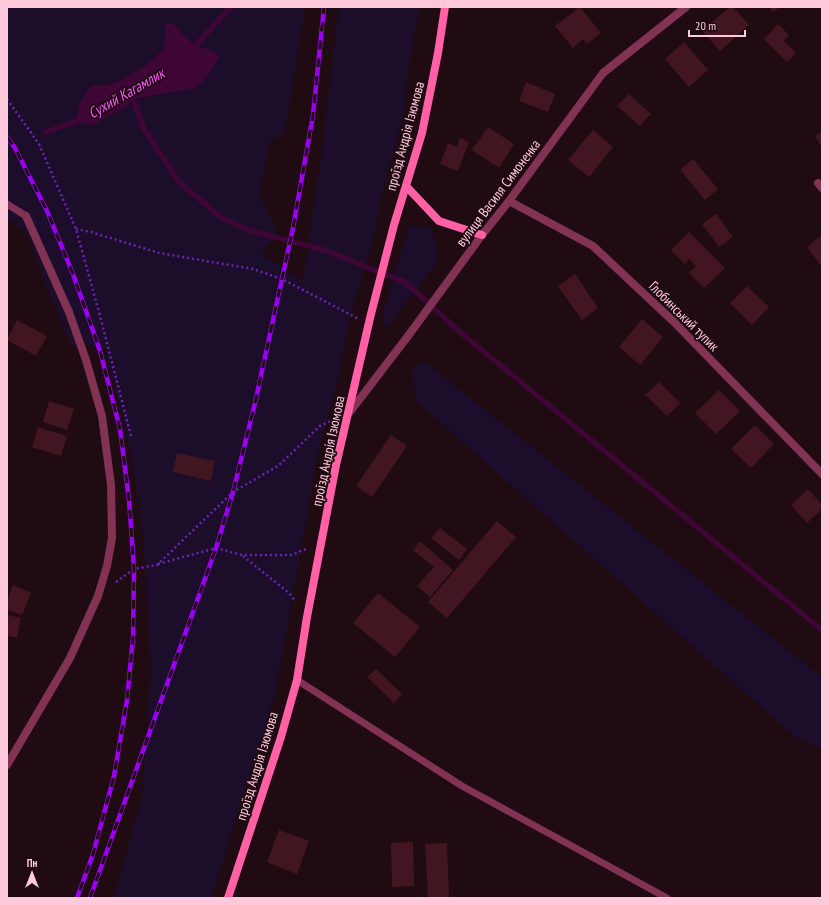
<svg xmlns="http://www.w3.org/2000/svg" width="829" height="905" font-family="'PT Sans Narrow',sans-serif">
<rect width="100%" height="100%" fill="#1f0b11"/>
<path fill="#1c0e2a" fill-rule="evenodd" d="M7,7H305L285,131L269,144L259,197L274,224L277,236L261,253L303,281L321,158L339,7H419L407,76L406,106L383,189L373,239L352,309L338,377L318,453L275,695L211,898H114L142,797L151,667L142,527L131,455L104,347L71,345L40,270L27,233L7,217ZM165,27L182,35L196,46L212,50L194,89L136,98L123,108L93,125L77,113C79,105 82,96 87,90C93,83 102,87 110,84C125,80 158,60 165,46C167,41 165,33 165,27Z
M410,226L430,228L437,246V263L385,330L383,313L401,253Z
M425,362L822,677V749L794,736L415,400L413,368Z"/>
<path fill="#3e0634" d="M166,23C179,23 179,33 188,39C190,41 193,44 196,45C206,51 209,46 219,56C213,68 206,82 194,89L136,98L123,108L93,125L85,124L77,121C77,111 81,97 88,89C94,83 103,87 111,84C127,79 152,63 162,50C168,42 163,32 166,23Z"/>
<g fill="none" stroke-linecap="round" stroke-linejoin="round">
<path stroke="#3e0634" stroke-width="5.5" d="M192,49L231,7
M131,93L144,129L179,182L222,218L251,231L324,250L405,282L460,332L822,630
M46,132L77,121L83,117"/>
</g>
<path fill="#421621" d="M580,7L601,33L587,44L583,39L573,48L555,26Z
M730,7H733L749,25L720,51L702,31Z
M769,7H780L773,12Z
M778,24L789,35L784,41L796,53L787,62L764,39Z
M684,42L708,70L689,87L665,59Z
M526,82L555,94L548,112L519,101Z
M629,94L651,114L640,126L617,106Z
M488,127L514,144L499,168L472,150Z
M593,130L613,147L589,177L568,160Z
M822,131V148L815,136Z
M460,138L469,142L458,171L440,164L448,143L457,147Z
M693,159L718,189L705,200L680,170Z
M716,214L733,237L719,247L702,224Z
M689,232L725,268L704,288L689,273L696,266L689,259L685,264L671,250Z
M822,235V267L807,247Z
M575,274L598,308L582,320L558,286Z
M747,286L769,307L752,325L730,303Z
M642,319L663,337L640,365L619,347Z
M17,320L47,336L36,356L7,340Z
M659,382L680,403L667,416L645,395Z
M719,390L740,411L716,434L695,413Z
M49,401L74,409L67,430L43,422Z
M755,425L774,444L751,468L731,449Z
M38,427L67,436L61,456L32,447Z
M391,435L407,446L372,497L356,486Z
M177,453L215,461L211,481L173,472Z
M808,489L822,505V509L807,523L791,505Z
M497,521L516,537L447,618L428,602Z
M440,528L467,549L459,560L431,538Z
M420,541L453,570L430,597L417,586L434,567L413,550Z
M13,585L31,593L22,615L7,610V601Z
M378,593L420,627L395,657L353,623Z
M7,615L21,618L17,638L7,636Z
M376,669L402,694L394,703L367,677Z
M279,830L309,841L297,874L267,862Z
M413,842L414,886L392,887L391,843Z
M447,843L449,898H428L425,844Z"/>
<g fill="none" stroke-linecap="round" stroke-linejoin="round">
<path stroke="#6b25b7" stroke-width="2.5" stroke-dasharray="2 3" stroke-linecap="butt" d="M7,99L39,144L76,229L99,312L131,436
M76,229L91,232L159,253L253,269L282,279L357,318
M243,556L289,593L296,602
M158,564L216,548L242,555H291L306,549
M116,582L134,569L157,565L233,492L278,466L320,426L333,420"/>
<path stroke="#823354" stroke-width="7" d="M7,204L26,216
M297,680L462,786L667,898"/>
<path stroke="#823354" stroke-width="8" d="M818,183L822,188
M509,201L593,246L674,322L822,474
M349,413L408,336L482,235L509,201L603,73L686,7
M7,765L70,658L98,596L107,566L112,538L111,485L102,416L86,360L69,312L26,216"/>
<path stroke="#ff60a6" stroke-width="8" d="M406,186L439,221L482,235
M228,898L281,737L297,680L307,617L336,465L371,314L394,225L422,133L438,53L445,7"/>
<defs>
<path id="rail" d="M7,137L15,148L47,211L73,274L100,351L120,429L129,500L134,569L133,638L127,700L114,776L93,854L77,898
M90,898L216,548L233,492L255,403L293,228L313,115L324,7"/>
</defs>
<use href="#rail" stroke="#9c00f4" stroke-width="4.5"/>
<use href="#rail" stroke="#1f0b11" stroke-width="3" stroke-dasharray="9" stroke-linecap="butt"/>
</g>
<g text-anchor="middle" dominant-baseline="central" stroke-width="3.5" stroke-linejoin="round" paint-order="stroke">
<g font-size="14" fill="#ffc9dc" stroke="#1f0b11">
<text transform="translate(405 136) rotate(-75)">проїзд Андрія Ізюмова</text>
<text transform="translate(498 193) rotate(-53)">вулиця Василя Симоненка</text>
<text transform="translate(684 316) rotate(45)">Глобинський тупик</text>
<text transform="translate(328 451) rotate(-78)">проїзд Андрія Ізюмова</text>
<text transform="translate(257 766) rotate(-73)">проїзд Андрія Ізюмова</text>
</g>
<g font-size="15" font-style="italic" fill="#ff57ff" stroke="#1f0b11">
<text transform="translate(126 93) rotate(-30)">Сухий Кагамлик</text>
</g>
</g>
<rect width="829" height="905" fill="none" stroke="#ffc9dc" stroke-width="16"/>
<g transform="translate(32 873)" stroke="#1f0b11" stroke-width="3" paint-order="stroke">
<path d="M0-3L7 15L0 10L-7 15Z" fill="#ffc9dc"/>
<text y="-6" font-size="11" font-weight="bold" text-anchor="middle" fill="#ffc9dc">Пн</text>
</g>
<path d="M689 30v6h56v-6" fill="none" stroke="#ffc9dc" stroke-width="2"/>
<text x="695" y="30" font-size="12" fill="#ffc9dc" stroke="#1f0b11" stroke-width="3" paint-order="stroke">20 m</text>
</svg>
